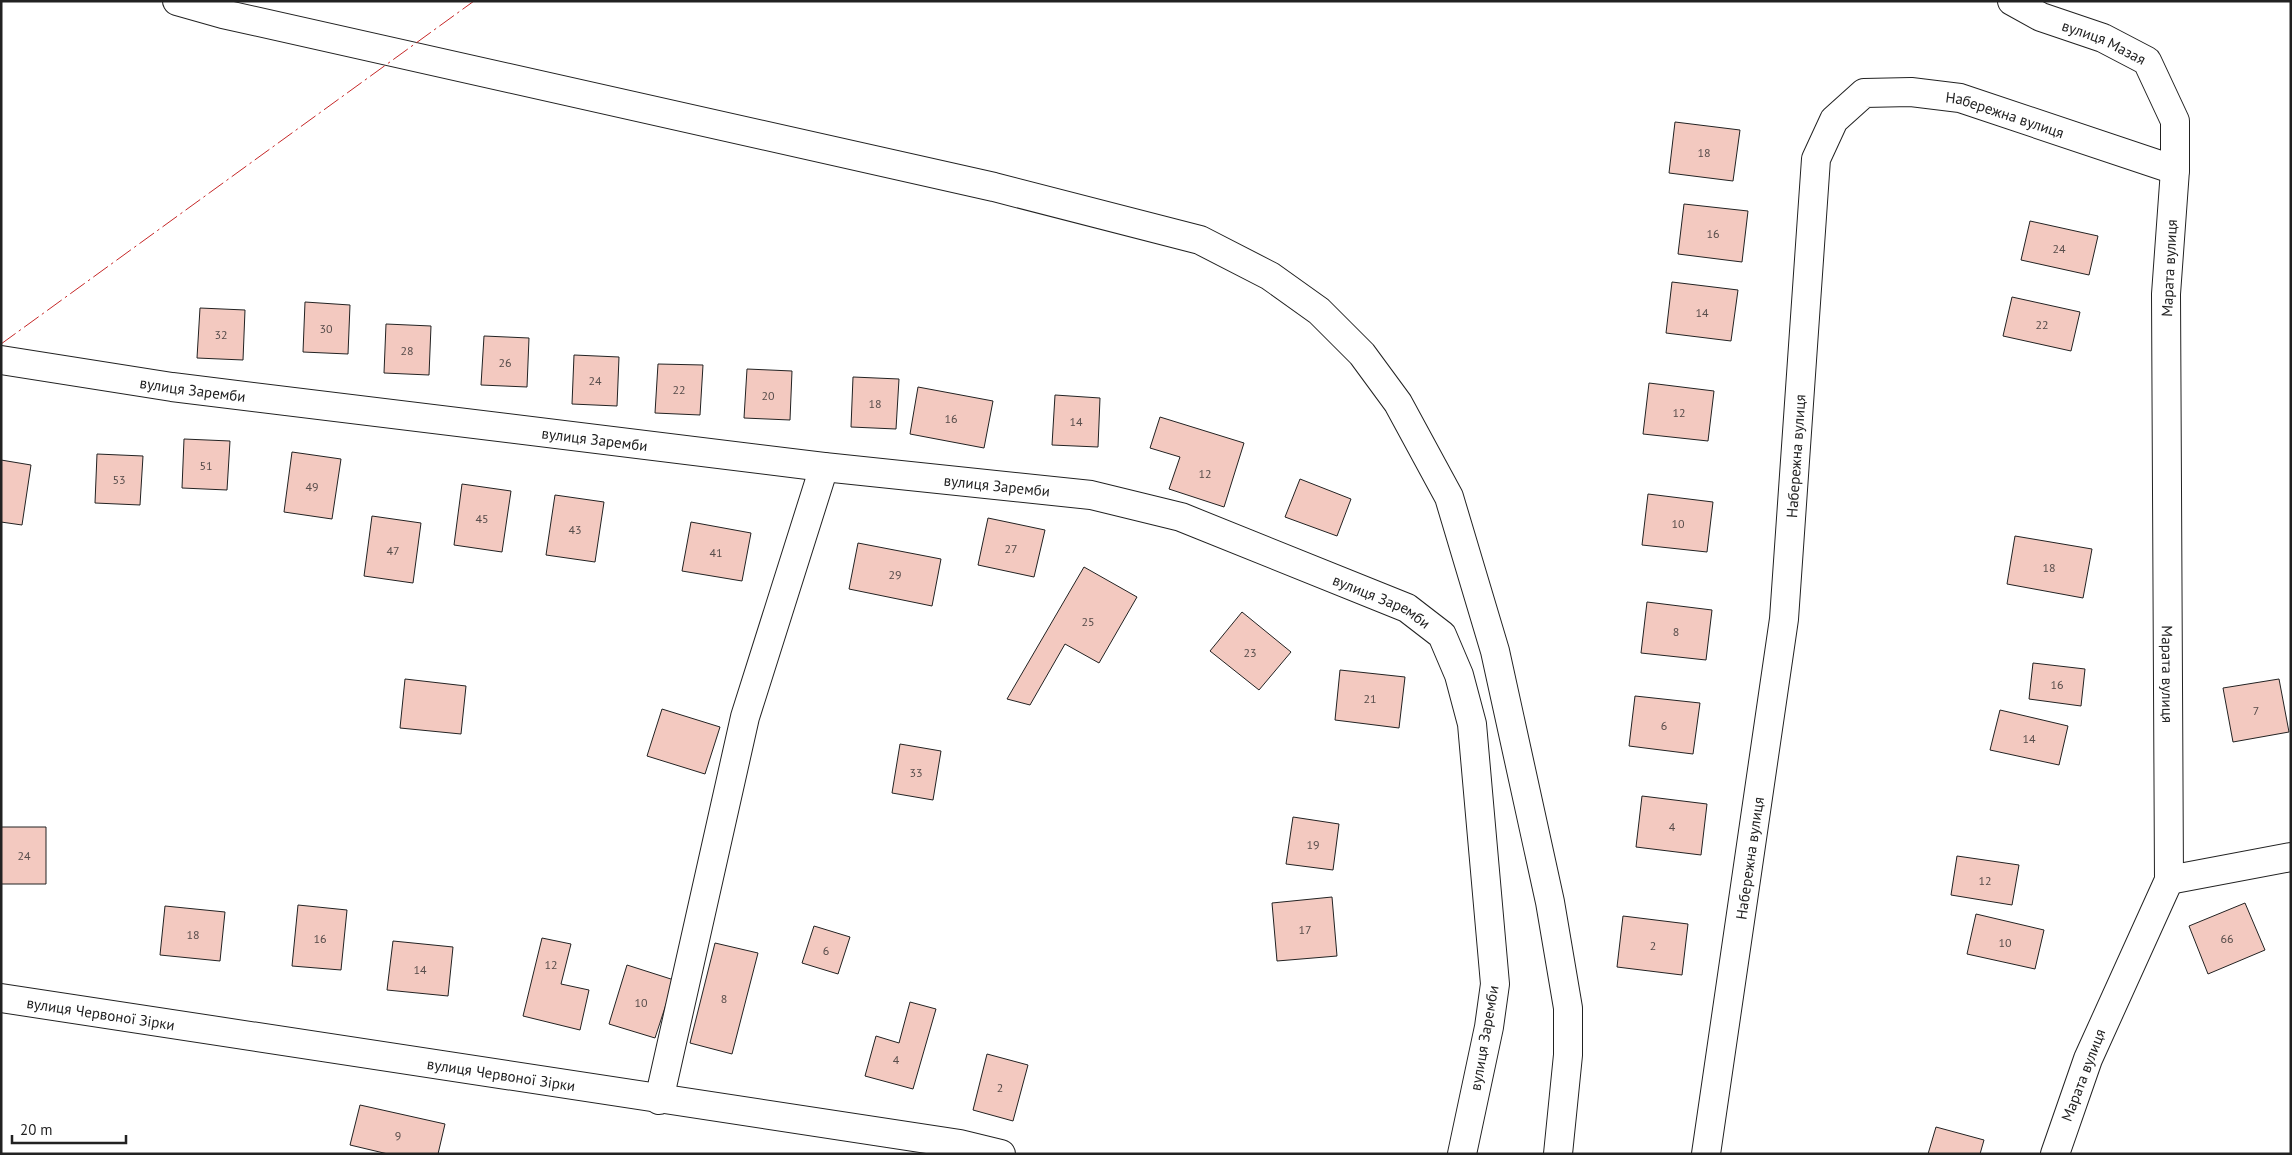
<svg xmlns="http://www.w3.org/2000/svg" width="2292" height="1155" font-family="'PT Sans',sans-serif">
<rect width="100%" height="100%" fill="#fff"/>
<path fill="#f3c9c0" stroke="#222" d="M1675,122L1740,130L1733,181L1669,173Z
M1684,204L1748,211L1742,262L1678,254Z
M2030,221L2098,236L2089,275L2021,260Z
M1672,282L1738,290L1731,341L1666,333Z
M2012,297L2080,312L2071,351L2003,336Z
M305,302L350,305L348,354L303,352Z
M200,308L245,310L243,360L197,358Z
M386,324L431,326L429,375L384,373Z
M484,336L529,338L527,387L481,385Z
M574,355L619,357L617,406L572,404Z
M658,364L703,365L700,415L655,413Z
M747,369L792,371L790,420L744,418Z
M853,377L899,379L896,429L851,427Z
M1649,383L1714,391L1708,441L1643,434Z
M918,387L993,401L984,448L910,434Z
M1055,395L1100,398L1098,447L1052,445Z
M1160,417L1244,443L1224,507L1169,489L1180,457L1150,448Z
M184,439L230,441L227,490L182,488Z
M292,452L341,459L332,519L284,512Z
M97,454L143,456L140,505L95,503Z
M1,460L31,465L22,525L1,522Z
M1300,479L1351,499L1337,536L1285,517Z
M462,484L511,491L502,552L454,545Z
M1648,494L1713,502L1707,552L1642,545Z
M555,495L604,502L595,562L546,555Z
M372,516L421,523L413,583L364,576Z
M988,518L1045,530L1034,577L978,565Z
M691,522L751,533L742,581L682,571Z
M2015,536L2092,549L2083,598L2007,584Z
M858,543L941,559L932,606L849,589Z
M1084,567L1137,597L1099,663L1065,644L1030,705L1007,699Z
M1647,602L1712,610L1706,660L1641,653Z
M1242,612L1291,652L1259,690L1210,651Z
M2033,663L2085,669L2081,706L2029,699Z
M1340,670L1405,677L1399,728L1335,720Z
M405,679L466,686L461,734L400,728Z
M2279,679L2289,732L2233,742L2223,688Z
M1635,696L1700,703L1693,754L1629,746Z
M662,709L720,727L705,774L647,756Z
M2000,710L2068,726L2059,765L1990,750Z
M900,744L941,751L933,800L892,793Z
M1642,796L1707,804L1701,855L1636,847Z
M1293,817L1339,824L1333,870L1286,864Z
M1,827H46V884H1Z
M1957,856L2019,865L2012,905L1951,895Z
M1332,897L1337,956L1277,961L1272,903Z
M2245,903L2265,950L2208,974L2189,926Z
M298,905L347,910L341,970L292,966Z
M165,906L225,912L220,961L160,955Z
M1976,914L2044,930L2035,969L1967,954Z
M1623,916L1688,924L1682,975L1617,967Z
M814,926L850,937L838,974L802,963Z
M542,938L571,944L561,984L589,990L580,1030L523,1016Z
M393,941L453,947L448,996L387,990Z
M715,943L758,953L732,1054L690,1043Z
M627,965L674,980L655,1038L609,1024Z
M910,1002L936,1009L913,1089L865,1076L876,1036L899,1043Z
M987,1054L1028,1065L1013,1121L973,1110Z
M360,1105L445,1124L438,1154H388L350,1145Z
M1936,1127L1984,1140L1980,1154H1928Z"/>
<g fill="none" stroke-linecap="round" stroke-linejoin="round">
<defs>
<g id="minor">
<path d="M177,1L223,14L994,187L1200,240L1270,276L1319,311L1362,354L1398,403L1449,497L1495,651L1550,902L1568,1008V1055L1558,1154"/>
<path id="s1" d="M2012,1L2041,17L2103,38L2147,61L2175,121V170L2166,294L2169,880L2088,1059L2055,1154"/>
<path id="s2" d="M1,360L172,387L824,467L1091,495L1181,517L1407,608L1442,635L1459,675L1472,724L1495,984L1489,1027L1462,1154"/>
<path d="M2169,880L2291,857"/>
<path id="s3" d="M1,998L960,1144L1001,1154"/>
<path d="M659,1100L745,717L824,467"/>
<path id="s4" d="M1706,1154L1784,619L1816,159L1834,120L1864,93L1911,92L1960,98L2175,170"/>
</g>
</defs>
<use href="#minor" stroke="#222" stroke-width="30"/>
<use href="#minor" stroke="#fff" stroke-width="28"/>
<path stroke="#c62828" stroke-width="1" stroke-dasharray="18 4 2.5 4" stroke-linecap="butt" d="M1,344L474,1"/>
</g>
<g text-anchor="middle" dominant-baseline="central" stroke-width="4" stroke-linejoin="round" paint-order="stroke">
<g font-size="12" fill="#564c4a">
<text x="1704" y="152">18</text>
<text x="1713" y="233">16</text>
<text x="2059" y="248">24</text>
<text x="1702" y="312">14</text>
<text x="2042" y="324">22</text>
<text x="326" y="328">30</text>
<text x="221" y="334">32</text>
<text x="407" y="350">28</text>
<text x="505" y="362">26</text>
<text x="595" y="380">24</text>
<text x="679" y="389">22</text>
<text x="768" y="395">20</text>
<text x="875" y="403">18</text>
<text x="1679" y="412">12</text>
<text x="951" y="418">16</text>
<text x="1076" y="421">14</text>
<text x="206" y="465">51</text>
<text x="1205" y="473">12</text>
<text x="119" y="479">53</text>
<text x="312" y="486">49</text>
<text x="482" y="518">45</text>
<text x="1678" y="523">10</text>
<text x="575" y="529">43</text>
<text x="1011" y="548">27</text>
<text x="393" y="550">47</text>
<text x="716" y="552">41</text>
<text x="2049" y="567">18</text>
<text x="895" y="574">29</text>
<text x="1088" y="621">25</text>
<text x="1676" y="631">8</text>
<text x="1250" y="652">23</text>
<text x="2057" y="684">16</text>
<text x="1370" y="698">21</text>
<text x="2256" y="710">7</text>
<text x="1664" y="725">6</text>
<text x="2029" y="738">14</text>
<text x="916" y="772">33</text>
<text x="1672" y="826">4</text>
<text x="1313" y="844">19</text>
<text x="24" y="855">24</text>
<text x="1985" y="880">12</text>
<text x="1305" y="929">17</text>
<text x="193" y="934">18</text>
<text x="320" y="938">16</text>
<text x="2227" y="938">66</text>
<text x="2005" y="942">10</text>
<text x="1653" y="945">2</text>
<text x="826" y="950">6</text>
<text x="551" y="964">12</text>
<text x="420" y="969">14</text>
<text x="724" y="998">8</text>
<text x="641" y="1002">10</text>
<text x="896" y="1059">4</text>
<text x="1000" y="1087">2</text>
<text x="398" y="1135">9</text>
</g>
<g font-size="15" fill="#222" stroke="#fff">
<text stroke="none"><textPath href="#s1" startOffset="101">вулиця Мазая</textPath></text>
<text stroke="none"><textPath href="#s4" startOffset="1229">Набережна вулиця</textPath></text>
<text transform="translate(2169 268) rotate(-87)">Марата вулиця</text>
<text stroke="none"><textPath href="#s2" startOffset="194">вулиця Заремби</textPath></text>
<text stroke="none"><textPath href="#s2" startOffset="599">вулиця Заремби</textPath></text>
<text stroke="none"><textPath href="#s4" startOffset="704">Набережна вулиця</textPath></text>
<text stroke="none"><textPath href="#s2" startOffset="1004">вулиця Заремби</textPath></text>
<text stroke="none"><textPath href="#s2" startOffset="1409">вулиця Заремби</textPath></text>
<text stroke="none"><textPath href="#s1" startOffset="768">Марата вулиця</textPath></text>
<text stroke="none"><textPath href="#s4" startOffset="299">Набережна вулиця</textPath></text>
<text stroke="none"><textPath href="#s3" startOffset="101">вулиця Червоної Зірки</textPath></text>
<text transform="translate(1484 1038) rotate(-80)">вулиця Заремби</text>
<text stroke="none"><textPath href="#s3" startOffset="506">вулиця Червоної Зірки</textPath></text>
<text transform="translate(2083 1075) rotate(-69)">Марата вулиця</text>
</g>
</g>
<rect width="2292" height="1155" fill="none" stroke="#222222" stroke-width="5"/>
<path d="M12 1135v8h114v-8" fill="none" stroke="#222222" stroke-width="2.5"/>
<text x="20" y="1135" font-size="15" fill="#222222" stroke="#ffffff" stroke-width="4" paint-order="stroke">20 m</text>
</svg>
